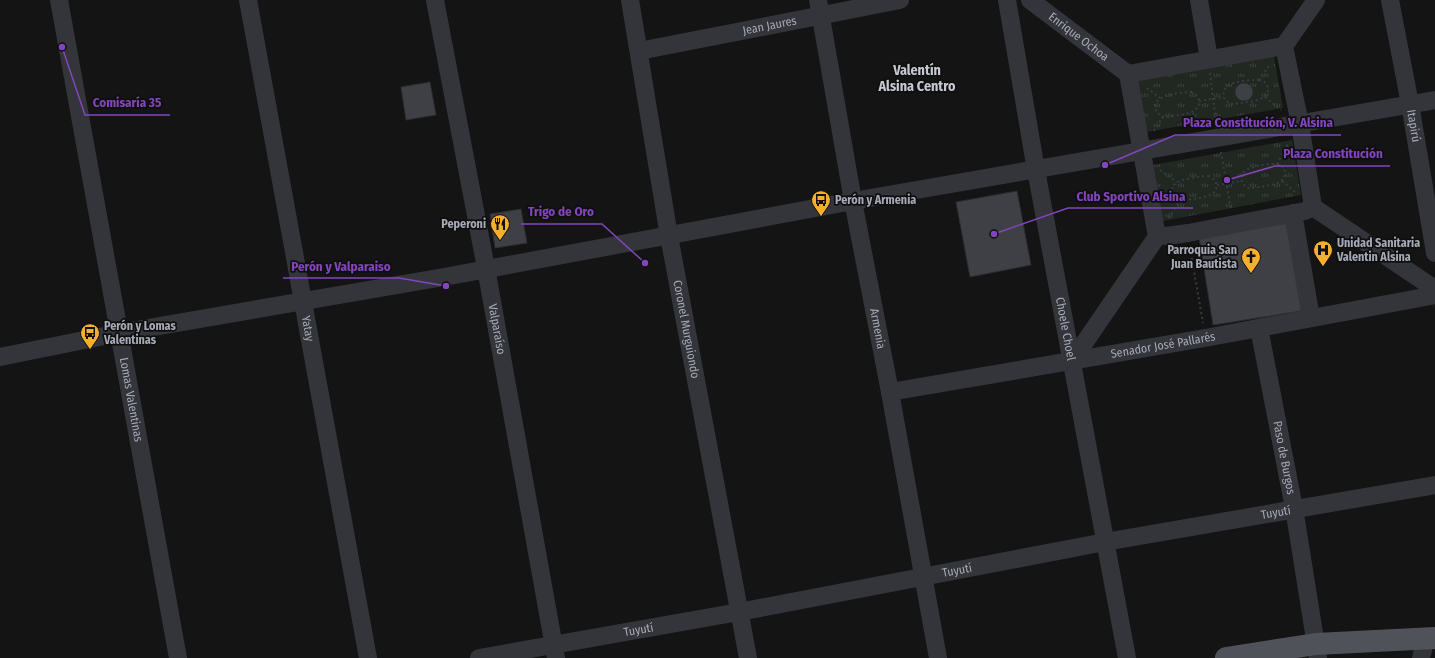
<svg xmlns="http://www.w3.org/2000/svg" width="1435" height="658" font-family="'Fira Sans Condensed',sans-serif">
<defs>
<pattern id="park-tufts" width="24" height="20" patternUnits="userSpaceOnUse"><rect width="24" height="20" fill="#202821"/><path d="M3 7l-1-3M5 7V3M7 7l1-3M15 17l-1-3M17 17v-4M19 17l1-3" fill="none" stroke="#3d443f"/></pattern>
</defs>
<rect width="100%" height="100%" fill="#141415"/>
<path fill="url(#park-tufts)" d="M1274,56L1283,108L1146,132L1137,80Z
M1292,140L1301,195L1163,221L1153,165Z"/>
<path fill="#3f4045" stroke="#2d2d31" d="M430,82L436,115L406,120L401,87Z
M1235 92a9 9 0 1 1 18 0a9 9 0 1 1-18 0Z
M1017,191L1031,265L970,277L956,202Z
M521,209L527,243L495,248L490,214Z
M1288,223L1302,311L1213,325L1199,237Z"/>
<g fill="none" stroke-linecap="round" stroke-linejoin="round">
<path stroke="#3a3c41" stroke-width="2" stroke-dasharray="2 3" stroke-linecap="butt" d="M1210,73L1216,122
M1259,80C1264,81 1267,83 1268,89C1269,102 1244,102 1234,104H1231L1225,100C1216,81 1247,80 1259,80Z
M1259,80L1270,64
M1147,88L1160,98
M1191,92C1195,94 1199,96 1199,102C1200,115 1175,115 1166,117H1163L1157,113C1148,94 1179,93 1191,92Z
M1265,97L1281,110
M1199,101L1224,97
M1154,131L1163,117
M1221,152L1231,209
M1277,164C1281,165 1285,167 1285,173C1286,186 1261,186 1252,188H1248L1243,184C1234,166 1265,164 1277,164Z
M1277,164L1288,144
M1160,170L1177,182
M1208,176C1212,177 1216,180 1216,184C1219,198 1196,198 1187,200C1178,202 1166,193 1175,184C1180,179 1201,176 1208,176Z
M1282,181L1295,192
M1217,185L1241,181
M1169,218L1180,200
M1190,248L1203,323"/>
<g stroke="#34353a" stroke-width="18">
<path id="s1" d="M59,0L178,658"/>
<path id="s2" d="M248,0L368,658"/>
<path id="s3" d="M435,0L486,268L556,658"/>
<path id="s4" d="M630,0L669,236L748,658"/>
<path id="s5" d="M818,0L853,201L890,392L938,658"/>
<path id="s6" d="M1007,0L1036,170L1127,658"/>
<path id="s7" d="M1030,0L1128,74"/>
<path d="M1199,0L1209,59"/>
<path id="s8" d="M1390,0L1410,104L1435,253"/>
<path d="M1284,46L1300,124L1313,207"/>
<path d="M1284,46L1316,0"/>
<path id="s9" d="M639,51L900,0"/>
<path d="M1128,74L1156,231L1158,235"/>
<path d="M1128,74L1284,46"/>
<path d="M1313,207L1435,289"/>
<path d="M1293,213L1311,318"/>
<path d="M1158,235L1167,236L1188,233L1305,211L1313,207"/>
<path id="s10" d="M1259,328L1294,508L1318,658"/>
<path d="M0,357L119,333L444,277L853,201L1435,100"/>
<path d="M1072,361L1158,235"/>
<path id="s11" d="M890,392L1205,338L1435,295"/>
<path id="s12" d="M479,658L739,612L1105,542L1435,485"/>
<path d="M1421,658L1426,638"/>
</g>
<path stroke="#505259" stroke-width="22" d="M1226,658L1316,644L1435,638"/>
</g>
<defs>
<symbol id="bus-pin" viewBox="-11 -11 22 30"><path d="M0 17L-7.5 6A9.5 9.5 0 1 1 7.5 6Z" fill="#f4af2c" stroke="#0f0f10"/><path d="M-5-6H5V4H4V6H2V4H-2V6H-4V4H-5ZM-3.5-4V0h7V-4ZM-3.5 1.2v1.5H-2V1.2ZM2 1.2v1.5H3.5V1.2Z" fill="#111"/></symbol>
<symbol id="restaurant-pin" viewBox="-11 -11 22 30"><path d="M0 17L-7.5 6A9.5 9.5 0 1 1 7.5 6Z" fill="#f4af2c" stroke="#0f0f10"/><path d="M-5-6h1v4h1v-4h1v4h1v-4h1v5L-1.5 .5V6h-2V.5L-5-1ZM5-6V6H3V1.5H1.5Q1.5-4 5-6Z" fill="#111"/></symbol>
<symbol id="hospital-pin" viewBox="-11 -11 22 30"><path d="M0 17L-7.5 6A9.5 9.5 0 1 1 7.5 6Z" fill="#f4af2c" stroke="#0f0f10"/><path d="M-5-5h3v3.5h4V-5h3V5h-3V1.5h-4V5h-3Z" fill="#111"/></symbol>
<symbol id="church-pin" viewBox="-11 -11 22 30"><path d="M0 17L-7.5 6A9.5 9.5 0 1 1 7.5 6Z" fill="#f4af2c" stroke="#0f0f10"/><path d="M-1.2-6h2.4v3.5h3.3v2.4h-3.3V6h-2.4V-.1h-3.3v-2.4h3.3Z" fill="#111"/></symbol>
</defs>
<g fill-rule="evenodd">
<use href="#bus-pin" x="810" y="189" width="22" height="30"/>
<use href="#restaurant-pin" x="489" y="213" width="22" height="30"/>
<use href="#hospital-pin" x="1312" y="239" width="22" height="30"/>
<use href="#church-pin" x="1240" y="246" width="22" height="30"/>
<use href="#bus-pin" x="79" y="322" width="22" height="30"/>
</g>
<g text-anchor="middle" dominant-baseline="central" stroke-width="3.5" stroke-linejoin="round" paint-order="stroke">
<g font-size="12" fill="#a5aab6" stroke="#0f0f10">
<text stroke="none"><textPath href="#s9" startOffset="133">Jean Jaures</textPath></text>
<text stroke="none"><textPath href="#s7" startOffset="61">Enrique Ochoa</textPath></text>
<text stroke="none"><textPath href="#s8" startOffset="128">Itapirú</textPath></text>
<text stroke="none"><textPath href="#s2" startOffset="334">Yatay</textPath></text>
<text stroke="none"><textPath href="#s3" startOffset="335">Valparaíso</textPath></text>
<text stroke="none"><textPath href="#s4" startOffset="334">Coronel Murguiondo</textPath></text>
<text stroke="none"><textPath href="#s5" startOffset="334">Armenia</textPath></text>
<text stroke="none"><textPath href="#s6" startOffset="334">Choele Choel</textPath></text>
<text stroke="none"><textPath href="#s11" startOffset="277">Senador José Pallarés</textPath></text>
<text stroke="none"><textPath href="#s1" startOffset="406">Lomas Valentinas</textPath></text>
<text stroke="none"><textPath href="#s10" startOffset="132">Paso de Burgos</textPath></text>
<text stroke="none"><textPath href="#s12" startOffset="810">Tuyutí</textPath></text>
<text stroke="none"><textPath href="#s12" startOffset="486">Tuyutí</textPath></text>
<text stroke="none"><textPath href="#s12" startOffset="162">Tuyutí</textPath></text>
</g>
<g font-size="12" font-weight="bold" fill="#a5aab6" stroke="#0f0f10" text-anchor="start">
<text x="835" y="200">Perón y Armenia</text>
<text x="486" y="224" text-anchor="end">Peperoni</text>
<text x="1337" y="243">Unidad Sanitaria<tspan x="1337" dy="14">Valentin Alsina</tspan></text>
<text x="1237" y="250" text-anchor="end">Parroquia San<tspan x="1237" dy="14">Juan Bautista</tspan></text>
<text x="104" y="326">Perón y Lomas<tspan x="104" dy="14">Valentinas</tspan></text>
</g>
<g font-size="14" font-weight="bold" fill="#c6c9d2" stroke="#0f0f10">
<text x="917" y="70">Valentín<tspan x="917" dy="16">Alsina Centro</tspan></text>
</g>
</g>
<path fill="none" stroke="#8345bd" stroke-width="1.5" d="M62 47L85 115H170M1105 165L1175 135H1341M1227 180L1275 166H1390M994 234L1068 208H1193M645 263L602 224H521M446 286L399 278H283"/>
<g fill="#8345bd" stroke="#0f0f10" stroke-width="1.5">
<circle cx="62" cy="47" r="4"/>
<circle cx="1105" cy="165" r="4"/>
<circle cx="1227" cy="180" r="4"/>
<circle cx="994" cy="234" r="4"/>
<circle cx="645" cy="263" r="4"/>
<circle cx="446" cy="286" r="4"/>
</g>
<g font-size="13" text-anchor="middle" font-weight="bold" fill="#8345bd" stroke="#0f0f10" stroke-width="3.5" stroke-linejoin="round" paint-order="stroke">
<text x="127" y="107">Comisaría 35</text>
<text x="1258" y="127">Plaza Constitución, V. Alsina</text>
<text x="1333" y="158">Plaza Constitución</text>
<text x="1131" y="201">Club Sportivo Alsina</text>
<text x="561" y="216">Trigo de Oro</text>
<text x="341" y="271">Perón y Valparaiso</text>
</g>
</svg>
